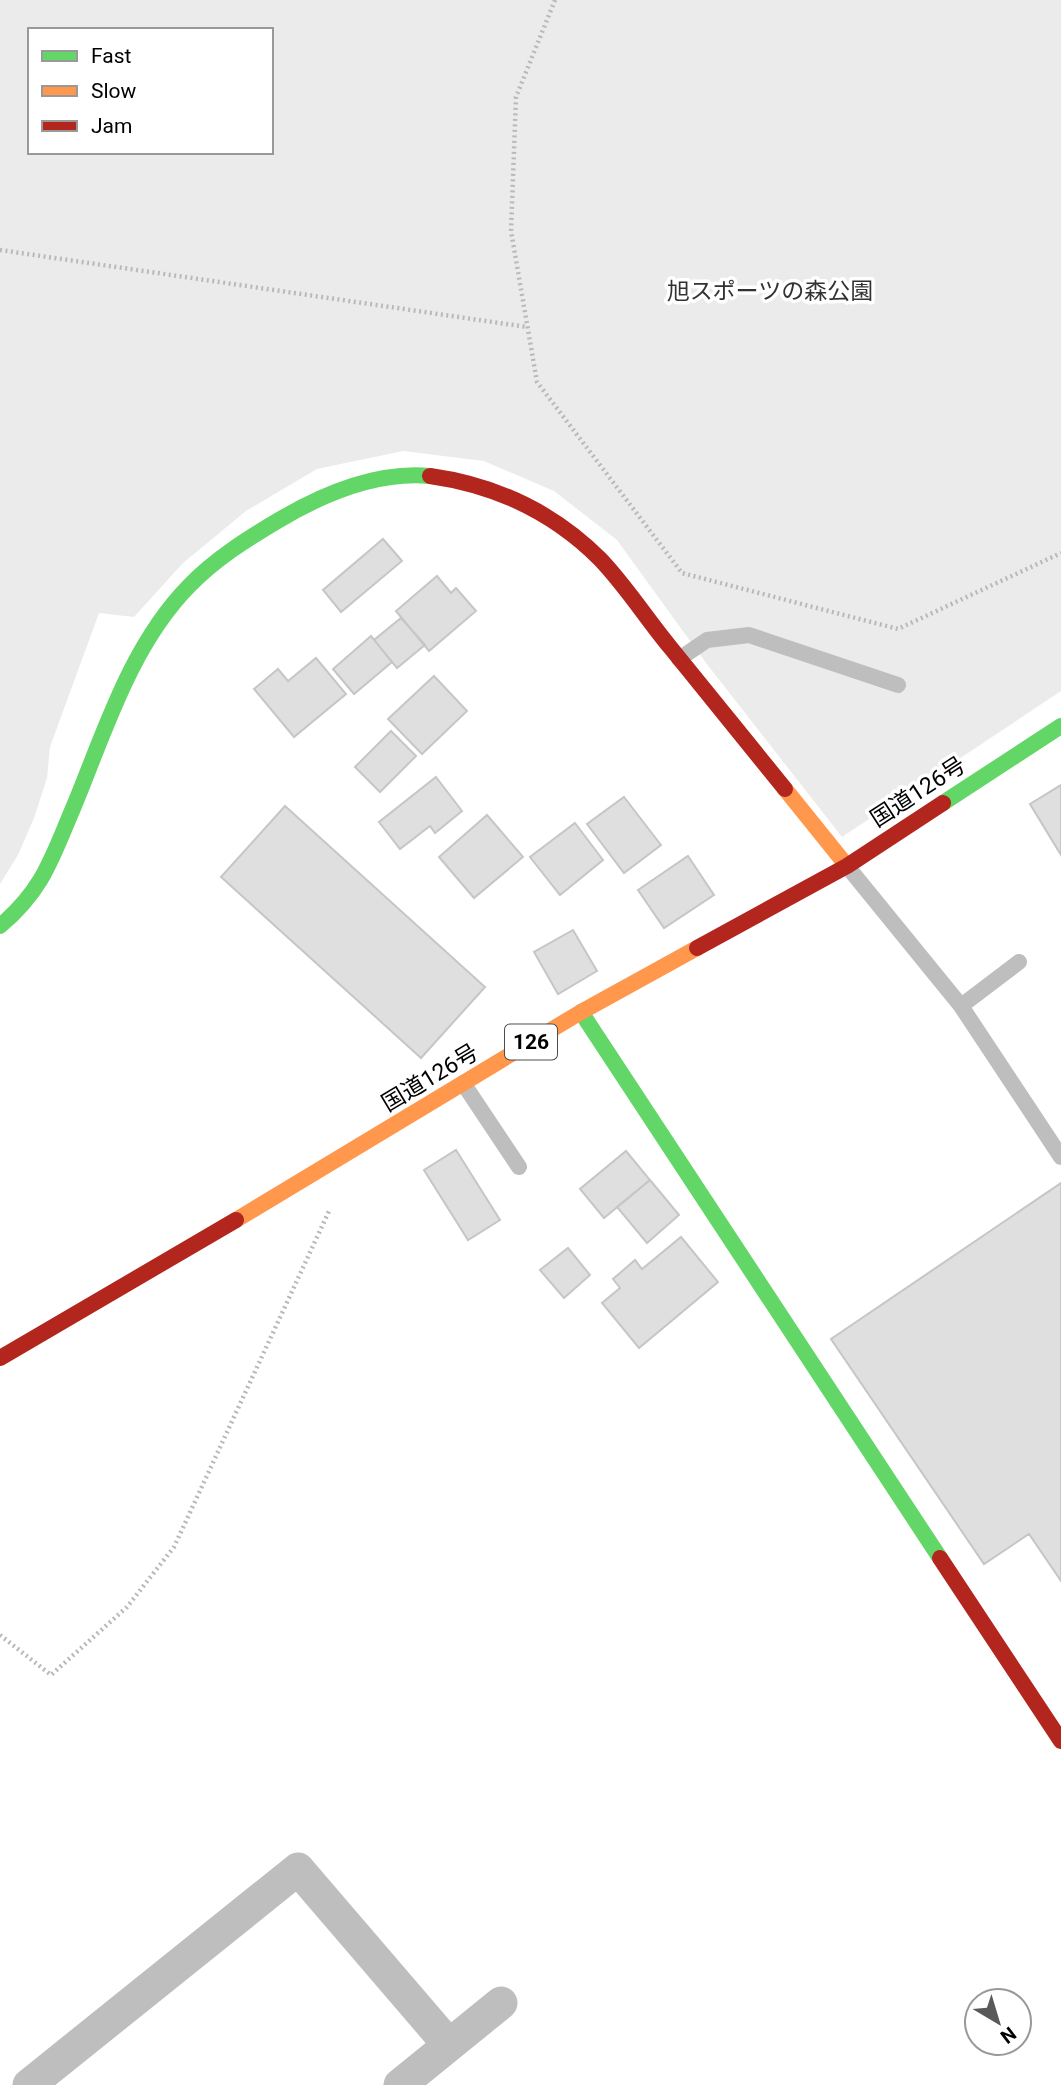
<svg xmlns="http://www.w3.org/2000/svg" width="1061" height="2085" font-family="Roboto,'Noto Sans JP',sans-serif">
<rect width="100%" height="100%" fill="#fff"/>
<path fill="#ebebeb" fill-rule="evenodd" d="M0,0H1061V691L842,837L706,663L617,540L554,491L484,461L403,451L317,469L246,511L183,563L134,617L99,613L50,747L47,778L34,818L18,855L0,884ZM30,30H271V152H30Z"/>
<path fill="#dfdfdf" stroke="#c6c6c6" stroke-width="2" d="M383,539L402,561L341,612L323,590Z
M437,576L451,593L456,588L476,611L429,651L396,611Z
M401,618L425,645L397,668L374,640Z
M371,636L392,662L354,694L333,669Z
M316,658L346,694L294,737L254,689L278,669L288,681Z
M434,676L467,711L422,754L388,719Z
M391,731L416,756L380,792L355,767Z
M436,777L462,811L435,833L430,826L400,849L379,822Z
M1061,785V855L1030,804Z
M624,797L661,845L624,873L587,824Z
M285,806L485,987L421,1058L221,877Z
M487,815L523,857L474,898L439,857Z
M575,823L603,860L560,895L530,857Z
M688,856L714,895L664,928L638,890Z
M573,930L597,971L558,994L534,952Z
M456,1150L500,1220L468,1240L424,1170Z
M626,1151L650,1180L604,1218L580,1189Z
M650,1180L679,1215L647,1243L617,1207Z
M1061,1183V1581L1029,1534L984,1564L831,1339Z
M681,1237L718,1282L639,1348L602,1303L620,1288L613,1279L635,1260L642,1269Z
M568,1248L590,1275L564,1298L540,1270Z"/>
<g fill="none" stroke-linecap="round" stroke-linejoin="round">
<path stroke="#b9b9b9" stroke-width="4.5" stroke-dasharray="2 3.5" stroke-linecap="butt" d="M555,0L516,97L511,231L537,382L682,573L898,629L1061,553
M0,250L527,327
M0,1635L51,1675L127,1607L174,1547L330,1209"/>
<path stroke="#bebebe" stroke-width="16" d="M679,659L707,640L749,635L898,685
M847,866L961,1006L1061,1157
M961,1006L1019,962
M463,1083L519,1167"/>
<path stroke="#bebebe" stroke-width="33" d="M29,2085L298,1869L449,2045
M400,2085L501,2003"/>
<path stroke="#63d668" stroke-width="16" d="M943,803L1061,726
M0,926C44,889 52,857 74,806C105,731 131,645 189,586C215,559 247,539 279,520C323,494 377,471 430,476
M581,1012L940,1558"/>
<path stroke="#ff974d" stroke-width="16" d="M785,789L847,866
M236,1220L581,1012L697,948"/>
<path stroke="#b3261e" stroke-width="16" d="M430,476C494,485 553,512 600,559C626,586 646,618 670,647C708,694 746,741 785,789
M697,948L847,866L943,803
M0,1358L236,1220
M940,1558L1061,1741"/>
</g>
<g text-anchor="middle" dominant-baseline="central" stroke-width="7" stroke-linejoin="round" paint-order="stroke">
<rect fill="#fff" stroke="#4c4c4c" stroke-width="2" x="505" y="1024.5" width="52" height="35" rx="5"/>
<g font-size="21" font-weight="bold" fill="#000">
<text x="531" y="1042">126</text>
</g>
<g font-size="23" fill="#323232" stroke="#fff">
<text x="770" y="291">旭スポーツの森公園</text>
</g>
<g font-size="23" fill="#000" stroke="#fff">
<text transform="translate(918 792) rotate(-33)">国道126号</text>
<text transform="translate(430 1078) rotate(-31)">国道126号</text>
</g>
</g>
<rect x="28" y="28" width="245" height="126" fill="#ffffff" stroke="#999999" stroke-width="2"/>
<rect x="42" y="51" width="35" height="10" fill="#63d668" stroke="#999999" stroke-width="2"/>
<text x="91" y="63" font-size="21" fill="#000000">Fast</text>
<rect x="42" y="86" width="35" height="10" fill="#ff974d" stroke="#999999" stroke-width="2"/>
<text x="91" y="98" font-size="21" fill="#000000">Slow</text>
<rect x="42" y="121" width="35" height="10" fill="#b3261e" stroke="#999999" stroke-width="2"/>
<text x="91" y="133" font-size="21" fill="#000000">Jam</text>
<g transform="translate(998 2022) rotate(142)"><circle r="33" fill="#ffffff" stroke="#999999" stroke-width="2"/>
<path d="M0-5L12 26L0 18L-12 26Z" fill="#595959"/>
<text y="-10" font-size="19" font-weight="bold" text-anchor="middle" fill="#000000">N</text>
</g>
</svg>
